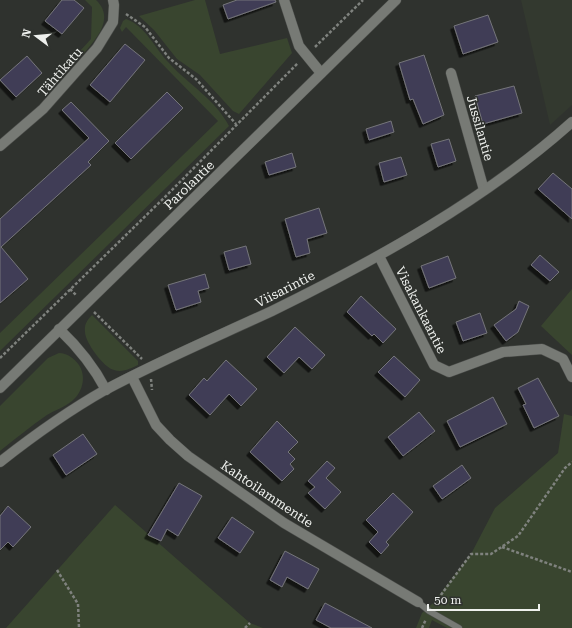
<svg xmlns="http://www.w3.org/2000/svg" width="572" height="628" font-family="'Roboto Serif',serif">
<defs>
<filter id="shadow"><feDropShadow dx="-3.5" dy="3.5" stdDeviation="0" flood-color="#0009"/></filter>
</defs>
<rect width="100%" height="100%" fill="#2f322e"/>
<path fill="#33392f" d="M521,0H572V105L550,125Z"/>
<path fill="#39452f" d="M85,0H96C115,18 97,38 83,54L80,51L91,39L92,7Z
M195,0H205L220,54L287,38L292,53L239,114L233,111L200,75L177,59L154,30L139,16Z
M126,19C146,26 155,49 169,63C189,85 215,99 229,126L0,351V333L218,121L126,27L122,32L120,28L123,21Z
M572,289V355L541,326Z
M92,315L138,361V365C131,368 123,373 114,370C104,368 85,342 85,332C84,325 87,320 92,315Z
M59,353C67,353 74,358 79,365C87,377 82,393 72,401C65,407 55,410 47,415C31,426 15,439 0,451V406L48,358Z
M564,414L572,416V628H447L432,620L429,628H416L422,613L432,604L471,554L495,508L558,453Z
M115,505L250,623L263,628H6Z"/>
<path fill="#403e56" stroke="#75757a" filter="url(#shadow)" d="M62,0H74L84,8L62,34L45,21Z
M237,0H275L276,2L228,19L223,5Z
M488,15L498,42L463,54L454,26Z
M125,44L145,60L110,102L90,85Z
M424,55L444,115L423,124L413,99L410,100L399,63Z
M27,56L42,73L16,97L0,80Z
M514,86L522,113L483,124L475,96Z
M167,92L183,108L131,159L115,143Z
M71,102L109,141L88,162L91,165L1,247L28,279L0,303V219L89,138L62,110Z
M391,121L394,132L369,140L366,129Z
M449,139L456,161L438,167L431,144Z
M292,153L296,167L269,175L265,162Z
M401,157L407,175L384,182L379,163Z
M553,173L572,189V219L538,189Z
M319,208L327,233L307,239L310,253L296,257L285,219Z
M246,246L251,264L229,270L224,252Z
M540,255L559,272L550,281L531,265Z
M448,256L456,278L429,288L421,266Z
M205,274L209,288L198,291L201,302L176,310L168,285Z
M361,296L396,329L383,343L374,334L372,336L347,312Z
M519,301L529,306L518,332L506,341L494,325L516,309Z
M480,313L487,333L463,341L456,322Z
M295,327L325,355L312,369L299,357L284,373L267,357Z
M394,356L420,380L405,397L378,372Z
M226,360L257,389L241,406L229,394L210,415L189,395L204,378L207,381Z
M538,378L559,416L534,428L523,405L526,404L518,388Z
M493,397L507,424L460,447L447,421Z
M419,412L435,431L403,456L388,437Z
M277,421L298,442L288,452L295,459L290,464L294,469L282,481L250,452Z
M83,434L97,454L66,475L53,455Z
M327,461L335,468L326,478L341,492L325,509L308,493L315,487L308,481Z
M462,465L471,478L442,499L433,486Z
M179,483L202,496L178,536L167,529L161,541L148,535Z
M393,493L413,512L386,542L389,545L381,554L369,542L378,532L366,520Z
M8,506L31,527L13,547L8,542L0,550V516Z
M232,517L254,532L240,553L218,538Z
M285,551L319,569L308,589L287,577L282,587L270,580Z
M325,603L372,628H331L316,620Z"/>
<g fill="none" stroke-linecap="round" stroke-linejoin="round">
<defs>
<path id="lane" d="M418,602L429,611L459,628"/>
<path id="street" d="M284,0L299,46L321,73
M451,73L484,190
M0,146L43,109L97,48L113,22L114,5L113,0
M379,256L434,365L449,372L503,352L542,349L563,359L572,377
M59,329C78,347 94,367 106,390
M132,377L156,425L170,440L188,456L284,523L418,602"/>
<path id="secondary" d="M0,388L396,0
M0,462C33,436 68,411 105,390C159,361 216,337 272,311C376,260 485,200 572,122"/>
</defs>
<use href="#lane" stroke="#4b4d4a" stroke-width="7"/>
<use href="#street" stroke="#4b4d4a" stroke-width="11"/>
<use href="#secondary" stroke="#4b4d4a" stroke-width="11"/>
<path stroke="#7f827e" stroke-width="2.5" stroke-dasharray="3 2" stroke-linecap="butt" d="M126,14L145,27L169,58L196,79L236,124
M315,47L363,0
M70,289L77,296
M94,312L142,359
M0,358L167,195L298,63
M151,379L152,390
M502,547L572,572
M57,570L78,604L79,628
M435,603L471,554H491L518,536L565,468L572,462
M245,628L250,623
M422,628L426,619"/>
<use href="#lane" stroke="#777a75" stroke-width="6"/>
<use href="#street" stroke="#777a75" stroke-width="10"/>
<use href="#secondary" stroke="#777a75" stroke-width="10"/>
</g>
<g text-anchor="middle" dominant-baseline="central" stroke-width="3" stroke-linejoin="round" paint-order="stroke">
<g font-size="13" fill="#eef0ed" stroke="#2f322e">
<text transform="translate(60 72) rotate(-49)">Tähtikatu</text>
<text transform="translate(480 128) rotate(74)">Jussilantie</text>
<text transform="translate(189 185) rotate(-44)">Parolantie</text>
<text transform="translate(285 289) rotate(-27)">Viisarintie</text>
<text transform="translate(421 310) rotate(63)">Visakankaantie</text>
<text transform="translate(267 494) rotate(34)">Kahtoilammentie</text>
</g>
</g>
<g transform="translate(36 36) rotate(286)" stroke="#2f322e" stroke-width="3" paint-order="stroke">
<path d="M0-3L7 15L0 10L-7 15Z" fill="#eef0ed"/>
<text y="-6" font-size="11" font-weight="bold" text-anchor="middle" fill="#eef0ed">N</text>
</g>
<path d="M428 604v6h111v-6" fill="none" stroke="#eef0ed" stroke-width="2"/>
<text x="434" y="604" font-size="12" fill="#eef0ed" stroke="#2f322e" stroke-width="3" paint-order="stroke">50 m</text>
</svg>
